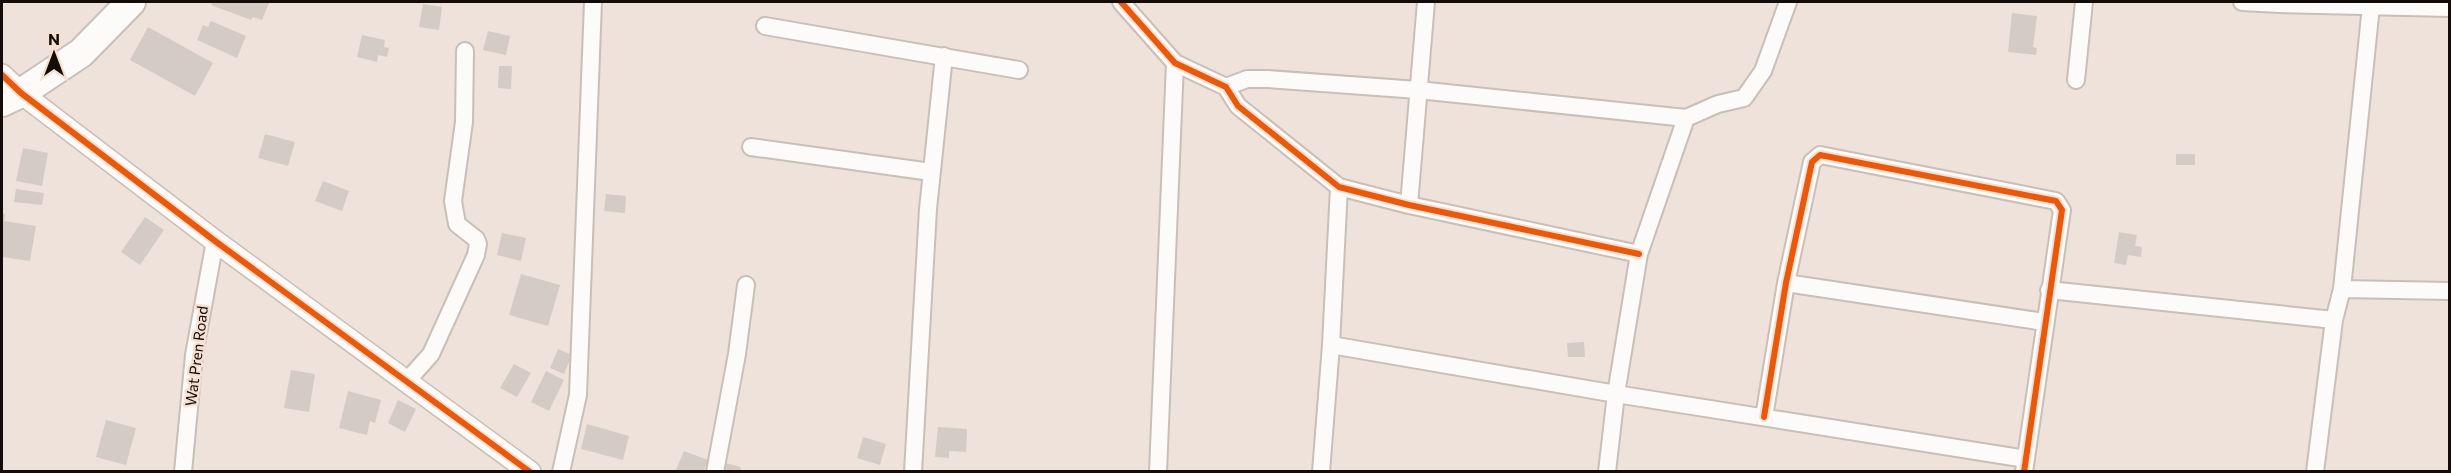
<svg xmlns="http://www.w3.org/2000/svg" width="2451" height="473" font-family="Commissioner,sans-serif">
<rect width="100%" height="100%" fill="#efe2da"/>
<path fill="#d5cbc5" d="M213,2H266L269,3L262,20L253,17L251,20L211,5Z
M423,4L442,7L439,30L419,27Z
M2012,13L2037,16L2033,47L2037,48L2036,55L2008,52Z
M211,21L246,36L237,58L197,40L203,25L208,27Z
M148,27L213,63L195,96L130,60Z
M488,31L510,36L506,55L483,50Z
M362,35L385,40L384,47L389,48L387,57L378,55L377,62L357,57Z
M499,66H512L511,89L498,88Z
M265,134L295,142L288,166L258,158Z
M23,148L48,153L42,186L16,181Z
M2176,154H2195V165H2176Z
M323,181L349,191L342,211L315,201Z
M16,189L44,193L42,205L14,202Z
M606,194L626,196L625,213L604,211Z
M2,213L5,214L4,221L36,226L30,261L2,257Z
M145,217L164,230L140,265L121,252Z
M2119,232L2137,235L2135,246L2142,247L2141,257L2128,255L2126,265L2114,263Z
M502,233L526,238L521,261L497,255Z
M521,274L560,285L548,326L509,315Z
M1584,342L1585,357H1568L1567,343Z
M558,349L572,355L564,374L550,368Z
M514,364L531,373L517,397L500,388Z
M291,370L315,374L309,412L284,408Z
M546,371L564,380L549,411L531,402Z
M348,391L381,400L375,423L370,421L367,435L339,428Z
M398,400L416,409L405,432L388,423Z
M106,420L136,428L126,465L96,457Z
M587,424L629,436L623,460L581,449Z
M938,427L967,429L966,452L949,451V458L935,457Z
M863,437L886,444L880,465L857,458Z
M684,451L708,460L703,472H675Z
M721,462L741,467L740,472H719Z"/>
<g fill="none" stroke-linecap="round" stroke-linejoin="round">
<defs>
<path id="minor" d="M1121,2L1175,63L1226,87L1238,106L1339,187L1409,205L1639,254
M2242,2L2279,4L2450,8
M765,26L1019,70
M2076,80L2084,2
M1226,87L1247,79H1268L1418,90L1686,118
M751,147L931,172
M1409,205L1426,2
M1786,283L2044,322
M2342,289L2450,291
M2049,290L2334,320
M1331,345L1616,394L2026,459
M407,381L431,354L476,255L478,244L476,239L457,224L453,201L464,122L465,51
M1764,417L1786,283L1812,162L1820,155L2056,201L2062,210L2024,472
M183,472L194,355L215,241
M561,472L578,395L593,2
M715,472L737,354L746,285
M913,472L928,209L944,56
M1158,472L1175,63
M1321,472L1331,345L1339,187
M1607,472L1616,394L1639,254L1686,118L1718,104L1744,98L1763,71L1788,2
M2315,472L2334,320L2342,289L2371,6"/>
<path id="tertiary" d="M2,75L21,93L215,241L530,472"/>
<path id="trunk" d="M2,102L21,93L81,53L131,2"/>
</defs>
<use href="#minor" stroke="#c8bfb8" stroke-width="20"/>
<use href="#tertiary" stroke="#c8bfb8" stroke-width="24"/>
<use href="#trunk" stroke="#c8bfb8" stroke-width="32"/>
<use href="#minor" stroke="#fdfbf9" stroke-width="16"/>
<use href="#tertiary" stroke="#fdfbf9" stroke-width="21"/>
<use href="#trunk" stroke="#fdfbf9" stroke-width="28"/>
<defs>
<path id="cycleway" d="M1121,2L1175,63L1226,87L1238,106L1339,187L1409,205L1639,254
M2,75L21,93L215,241L530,472
M1764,417L1786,283L1812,162L1820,155L2056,201L2062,210L2024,472"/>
</defs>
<use href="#cycleway" stroke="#f7e0d2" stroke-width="10"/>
<use href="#cycleway" stroke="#e8590c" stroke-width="6"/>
</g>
<g text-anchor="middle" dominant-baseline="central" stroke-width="5" stroke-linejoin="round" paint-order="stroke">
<g font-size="15" fill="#140c08" stroke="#f7e0d2">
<text transform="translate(196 356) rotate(-83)">Wat Pren Road</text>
</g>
</g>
<rect width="2451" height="473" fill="none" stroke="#140c08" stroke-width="6"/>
<g transform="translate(54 54)" stroke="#f7e0d2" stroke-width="4.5" paint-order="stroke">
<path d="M0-4.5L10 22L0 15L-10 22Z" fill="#140c08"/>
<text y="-9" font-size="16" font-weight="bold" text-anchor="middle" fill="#140c08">N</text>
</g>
</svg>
